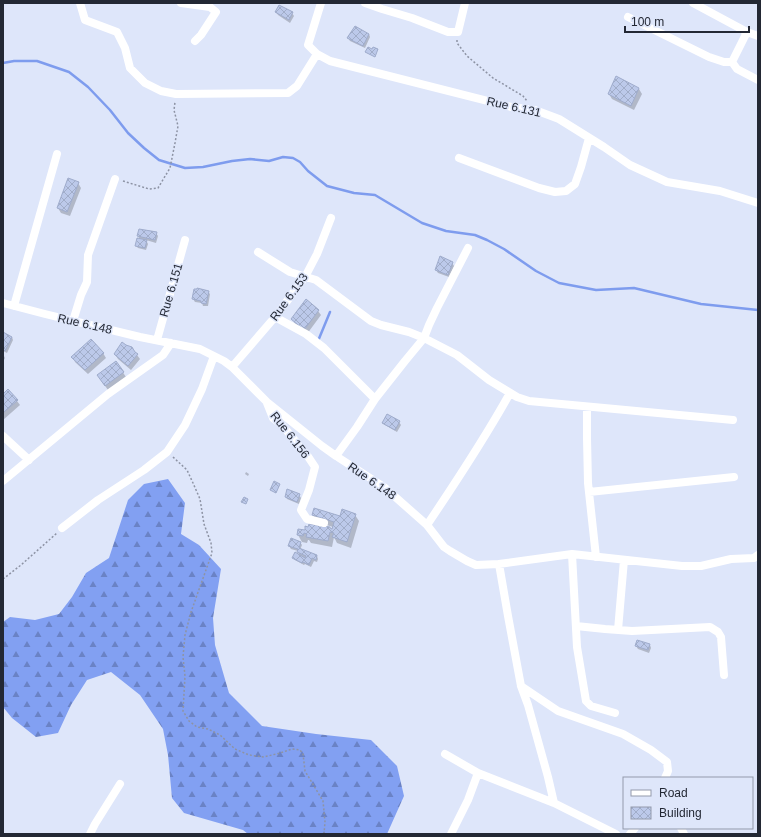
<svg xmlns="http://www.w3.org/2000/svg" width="761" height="837" font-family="Helvetica,sans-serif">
<defs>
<pattern id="forest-firs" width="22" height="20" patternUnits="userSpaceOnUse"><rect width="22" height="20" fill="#82a0f2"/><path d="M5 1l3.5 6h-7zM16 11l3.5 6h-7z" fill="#6a82c5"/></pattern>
<pattern id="building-cross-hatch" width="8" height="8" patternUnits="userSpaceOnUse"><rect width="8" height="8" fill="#bcc9ea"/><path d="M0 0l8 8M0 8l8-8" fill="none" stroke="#a1adc9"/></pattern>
</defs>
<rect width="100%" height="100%" fill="#dee6fa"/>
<path fill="url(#forest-firs)" d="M168,479L185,503L181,534L199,545L221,569L213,618L215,645L229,693L262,726L316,734L371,740L397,766L404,796L387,834H248L243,830L184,813L172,798L168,755L163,729L140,695L111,672L87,680L71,705L58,733L36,737L12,718L3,707V622L10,617L35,620L59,614L72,597L86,573L109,558L128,500L144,484Z"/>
<path fill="#0003" d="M276,12L292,13L294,16L290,23L278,15Z
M369,34L370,37L365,48L350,41L348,38Z
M617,78L639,89L642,94L634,110L612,99L609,94Z
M78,183L81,188L70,216L61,213L58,208Z
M156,233L158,236L156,243L146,240L148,244L146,250L138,248L136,246L140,240L138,236Z
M452,263L454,266L449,277L438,273L436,270Z
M208,292L210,294L208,306H203L202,303L195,302L193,299Z
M318,311L321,315L307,334L295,324L293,319Z
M3,333L12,337L13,340L7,353L3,351Z
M103,353L106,358L88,374L75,362L73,357Z
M3,354L5,358L3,362Z
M115,354L137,355L140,359L131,370L118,359Z
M116,362L126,377L108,390L101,380Z
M3,395L17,401L20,405L3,420Z
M383,422H399L401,425L397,432L385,425Z
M246,472L249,474L248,476L245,474Z
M299,495L301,498L299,504L287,499L286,497Z
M313,515L340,517L355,515L359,521L351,548L337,543L334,537L332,547L311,543L309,540H308L307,543L302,542L298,535L306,531L332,530L333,527L317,522Z
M300,542L302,545L300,550L317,556L318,559L317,562L314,561L311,567L305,564L304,565L295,560L293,558L300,556L298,552V551L291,549L289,546Z
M650,645L651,648L649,653L638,649L636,646Z"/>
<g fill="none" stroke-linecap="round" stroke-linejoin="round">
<path stroke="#7e9cee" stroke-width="2.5" d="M3,63L14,61H37L69,72L88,87L110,110L128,133L144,148L159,160L185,168L203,167L232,161L250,159L269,161L283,157L293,158L300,162L308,171L327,186L354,193L375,195L422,223L446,231L475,235L487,240L504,249L536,271L559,283L596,290L634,288L701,304L758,310
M318,341L330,312"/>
</g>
<path fill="url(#building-cross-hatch)" stroke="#9faccc" d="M279,5L293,12L289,20L275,12Z
M355,26L369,34L363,46L347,38Z
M368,47L372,49L373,47L378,49L375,57L365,52Z
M616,76L639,88L631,106L608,94Z
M68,178L79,182L67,212L57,208Z
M139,229L157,232L155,240L137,236Z
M137,238L147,240L145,248L135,246Z
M440,256L453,262L448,275L435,270Z
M197,288L209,291L206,304L201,303V301L192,299L194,289H197Z
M306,299L319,310L304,330L291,319Z
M3,332L12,337L5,351L3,349Z
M91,339L104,353L85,370L71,357Z
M122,342L126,345L132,347L135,352L138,354L128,366L114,354Z
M116,361L124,372L105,386L97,375Z
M8,389L18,400L3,413V394Z
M387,414L400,421L395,430L382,423Z
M274,481L280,484L276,493L270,490Z
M287,489L300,494L297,502L285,497Z
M244,497L248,499L246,504L241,502Z
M314,508L340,516L342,509L356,514L347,542L332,537L334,533L330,532L328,541L306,537L307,534L304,533L303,536L297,535L298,529L305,530V526L308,527L309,524L330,527V528L332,529L334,522L312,515Z
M291,538L301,542L299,548L317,555L316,560L312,558L309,565L303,562L302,563L292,558L295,552L305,558L306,556L297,552L298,549L288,546Z
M637,640L650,644L648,650L635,646Z"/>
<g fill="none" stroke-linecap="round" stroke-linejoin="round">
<path stroke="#8d93a4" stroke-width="1.5" stroke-dasharray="2 2" stroke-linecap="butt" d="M457,40V43L467,56L493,78L523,96L527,101
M123,181L149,189L158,188L170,168L175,143L178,126L174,110L175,102
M173,457L187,470L193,483L200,499L204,524L211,543L212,553L191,612L185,635L183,657L185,676L183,711L189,721L197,727L208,729L220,735L235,749L249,755L264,757L280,753L292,749L300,750L303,754L305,771L323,801L325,822L324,834
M3,579L21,565L57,533"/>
<path stroke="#fff" stroke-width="8" d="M80,3L85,20L117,32L125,48L130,68L145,83L161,91L176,94L288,93L297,86L317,54
M181,3L210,7L216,12L201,35L195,41
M321,3L308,45L317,54L330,61L511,107L535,110L559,119L604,147L630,165L667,182L720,191L758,203
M365,3L382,9L412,18L448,32H458L465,3
M693,3L747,32L758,36
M628,17L709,57L724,62H732L747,32
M732,62L737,69L758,80
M459,158L539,188L555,192L566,191L575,184L581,167L589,138
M258,252L290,272L316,280L371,321L381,325L409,332L424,338L457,355L489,380L517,397L529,401L733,420
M3,303L45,314L140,337L200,349L224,361L232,367L267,402L322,446L336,456L384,487L427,525L444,547L450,551L467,561L476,565L499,564L572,554L682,566H701L731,559L754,558L758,555
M14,306L57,154
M275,317L306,334L324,348L375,399
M73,321L81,295L87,282L88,255L115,179
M157,340L185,240
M232,367L275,317L305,277L317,254L331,218
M267,403L273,418L282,425L307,455L315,467L309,490L301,510L307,519L324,523
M587,407V438L588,483L596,557
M3,436L29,460
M336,456L357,427L375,399L405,361L424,338L429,325L437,308L468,248
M3,481L108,394L163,355L171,343
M589,492L734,477
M427,525C456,482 485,438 510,393
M62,528L98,500L144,470L167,452L185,425L202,389L214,356
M572,554L577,647L586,701L591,706L615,713
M499,564L508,616L521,686L528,705L548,777L554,803L616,834
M576,626L605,629L632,631L710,627L718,632L721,637L724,675
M618,630L624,560
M521,686L558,711L623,734L651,750L667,762L668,771L665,778
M445,754L478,773L554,803
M681,828L684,834
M90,834L95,824L120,784
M451,834L468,800L478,773
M630,834L635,828"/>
</g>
<g text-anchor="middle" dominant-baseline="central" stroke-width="3" stroke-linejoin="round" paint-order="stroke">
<g font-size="12" fill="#232834" stroke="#dee6fa">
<text transform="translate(514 107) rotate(13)">Rue 6.131</text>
<text transform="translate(171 290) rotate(-74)">Rue 6.151</text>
<text transform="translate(289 297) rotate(-54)">Rue 6.153</text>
<text transform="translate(85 324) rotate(13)">Rue 6.148</text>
<text transform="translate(290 435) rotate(52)">Rue 6.156</text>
<text transform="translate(372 481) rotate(35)">Rue 6.148</text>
</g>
</g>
<rect width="761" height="837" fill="none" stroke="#232834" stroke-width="8"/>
<rect x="623" y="777" width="130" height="52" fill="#dee6fa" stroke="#939aab"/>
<rect x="631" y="790" width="20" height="6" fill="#ffffff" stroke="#939aab"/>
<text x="659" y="797" font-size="12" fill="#232834">Road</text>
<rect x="631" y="807" width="20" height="12" fill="url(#building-cross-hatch)" stroke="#939aab"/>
<text x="659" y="817" font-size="12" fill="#232834">Building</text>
<path d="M625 26v6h124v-6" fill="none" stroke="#232834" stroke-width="2"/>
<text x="631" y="26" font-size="12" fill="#232834" stroke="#dee6fa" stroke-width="3" paint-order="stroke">100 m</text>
</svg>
